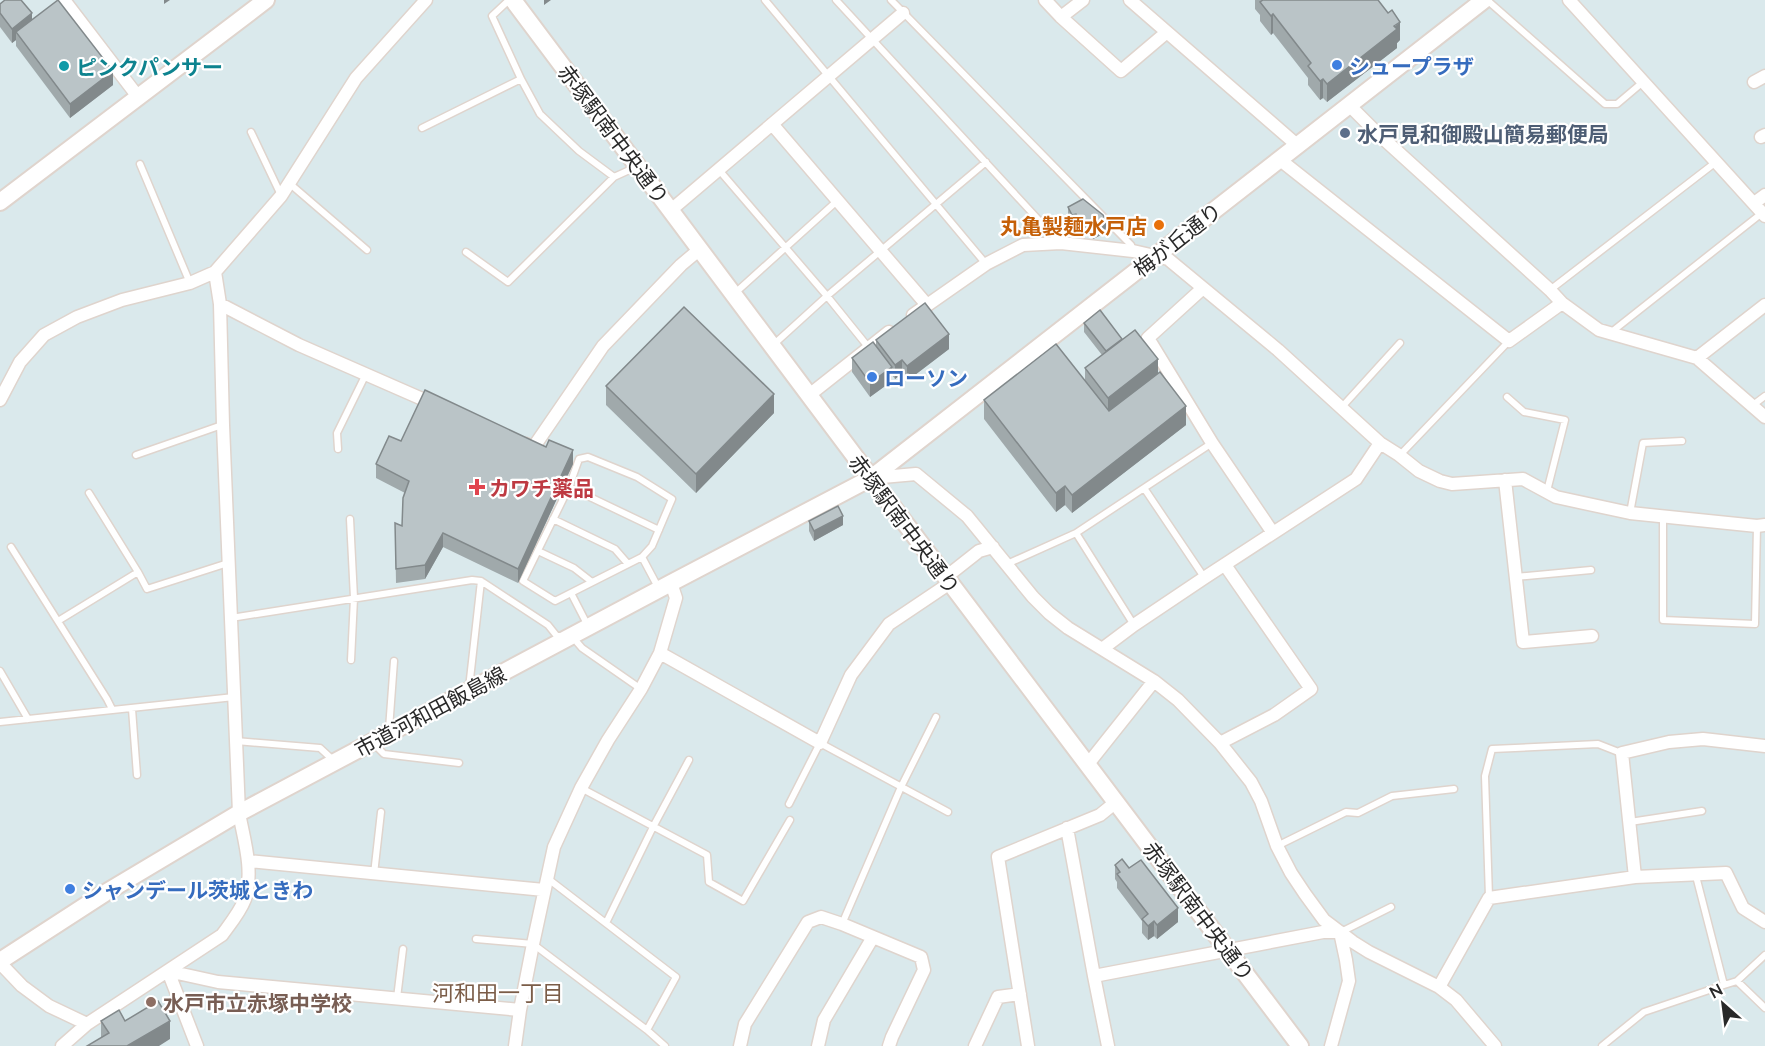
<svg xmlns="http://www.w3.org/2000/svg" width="1765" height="1046" font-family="Lato,'Noto Sans JP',sans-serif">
<rect width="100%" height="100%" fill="#dae9ec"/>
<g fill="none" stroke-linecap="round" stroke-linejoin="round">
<defs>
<path id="lane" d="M765,0L986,264
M836,0L1059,242
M891,0L1131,245L1133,251
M1487,0L1605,104H1617L1643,82
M521,79L540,114L579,151L614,177L636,167
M422,128L521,79L492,16L509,0
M251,132L281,195
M140,164L190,283
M719,170L827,296L869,348
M289,183L367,250
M466,252L508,282L614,177
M1550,290L1716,162
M734,294L837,201
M1609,334L1762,213
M772,346L827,296L986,162
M1507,397L1524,412L1565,420L1547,491
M1753,405L1765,396
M1341,408L1400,343
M338,449L337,433L366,374
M136,455L222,425
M1400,455L1509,341
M588,457L637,477L672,499L652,546L642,557L555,601L523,581L569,487L579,459Z
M569,487L659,530
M1144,488L1204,577
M1630,513L1643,443L1682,441
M1663,518V620L1755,624L1757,526
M350,519L354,598L351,660
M553,519L615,549L628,564
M1076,533L1134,625
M11,547L107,699L112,709
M538,551L574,568L592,582
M642,557L659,589
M1007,564L1076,533L1212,443
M138,572L147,589L228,563
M1515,577L1591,570
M571,593L588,626
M231,618L472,580L481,581L548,625L556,635L576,641L582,648L641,689
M58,621L138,572L89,493
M0,671L28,719
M469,688L481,581
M132,709L137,775
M0,722L234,697
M389,729L394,661
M236,741L320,748L333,760
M374,744L384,754L459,763
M581,788L707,855L709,882L743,901L790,820
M789,804L820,743L948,812
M1630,822L1702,811
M1277,846L1346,812L1358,813L1392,796L1454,789
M374,874L381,812
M1696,876L1724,985L1737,981L1765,955
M547,878L676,977L647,1030L665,1046
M1489,897L1485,776L1492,749L1598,744L1621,753
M606,923L653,827L689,760
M842,924L901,787L936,717
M1341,932L1391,907
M476,939L533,944L647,1030
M1737,981L1765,1008
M397,998L403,949
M1602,1046L1644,1012L1724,985"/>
<path id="street" d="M64,0L139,98
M1045,0L1061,17
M1083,0L1061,17L1121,71L1167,32
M1130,0L1297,145
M1569,0L1765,216
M1754,82L1765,76
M1349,105L1376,132L1550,290L1562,303L1599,330L1697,358L1765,417
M772,124L927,305
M1761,137L1765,135
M1279,159L1509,341L1562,303
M1754,203L1765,195
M671,210L903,13
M1203,288L1148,338L1212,443L1273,533
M220,304L299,345L436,405
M913,315L986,264L1023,245L1061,243L1133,251L1168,259L1278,350L1380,443L1399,455L1419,471L1440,481L1452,484L1523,479L1556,497L1630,513L1757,526L1765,525
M1697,358L1765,305
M808,396L889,332
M0,400L20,362L44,335L77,317L122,300L190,283L215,272L281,196L356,78L426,0
M526,444L533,448L603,346L681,265L700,249
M871,478L916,474L967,516L1033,597L1049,613L1068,628L1154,681L1178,700L1220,743L1251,782L1261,801L1277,846L1291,873L1305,894L1324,920L1353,942L1369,952L1439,987L1456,1000L1495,1046
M1505,480L1523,642L1592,636
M946,577L979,551L993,547
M1102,649L1134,625L1204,578L1356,479L1380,443
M660,653L820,743L851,675L889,624L950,583
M1220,743L1274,715L1311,689L1225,565
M1088,764L1154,681
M1067,828L1094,976L1108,1046
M248,861L544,890
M1635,877L1726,873L1743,908L1765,922
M0,963L22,986L49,1006L87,1024
M168,971L218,982L520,1010
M168,971L197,1046
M1094,976L1323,932H1340L1346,960L1349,981L1331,1046
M1439,987L1489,898L1635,877L1622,753L1669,742L1703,739L1765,746
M62,1046L87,1024L222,935C230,924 240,912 245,899C254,871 244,840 239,813L223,425L220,304L215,272
M515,1046L520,1010L533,944L554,847L581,788L608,740L641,689L660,653L676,598L671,583
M740,1046L745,1024L808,922L821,917L842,924L921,957L924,970L892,1037L889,1046
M818,1046L824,1020L873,937
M975,1046L998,997L1020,994
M1028,1046L998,857L1100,815L1116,802"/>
<path id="secondary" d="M513,0L871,478L1300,1046
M0,202L266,0
M0,961L105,893L239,813L671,583L871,478L1484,0"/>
</defs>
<use href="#lane" stroke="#dfd4cd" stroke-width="9"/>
<use href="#street" stroke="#dfd4cd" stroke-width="15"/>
<use href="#secondary" stroke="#dfd4cd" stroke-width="20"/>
<use href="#lane" stroke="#fff" stroke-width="6"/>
<use href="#street" stroke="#fff" stroke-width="12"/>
<use href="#secondary" stroke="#fff" stroke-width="16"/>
</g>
<path fill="#a0a9ab" d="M1255,0H1378L1400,40L1397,43V48L1327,102L1323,98L1320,100L1308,85V78L1273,33L1271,35L1260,21V15L1255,9Z
M0,4L32,20L113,85L70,118L16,46V40L12,43L0,27Z
M1068,207L1107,232L1093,239L1090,233L1083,237L1076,223L1072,225L1068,217Z
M1084,323L1122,340L1158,373L1186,425L1072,513L1065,505L1056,512L984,419V400L1085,380V368L1102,355L1084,332Z
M876,340L949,349L907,381L902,374L895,379L892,375V381L870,397L852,372V358L876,346Z
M606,386L774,413L696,493L606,405Z
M401,441L573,464L518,583L443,547L425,579L396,583L395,523L402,526L405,493L376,478V464Z
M809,521L843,525L814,541L809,531Z
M1115,865L1129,868L1178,922L1157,939L1154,936L1148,940L1142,933V921L1117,888V882L1115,879Z
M101,1021H125L170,1039L101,1037Z"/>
<path fill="#82898b" d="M164,0H170L164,4Z
M544,0H551L544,5Z
M32,13V28L16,32V40L12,43V29Z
M1273,14V33L1271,35V16Z
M1400,22V40L1397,43V48L1327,102V84Z
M113,71V85L70,118V104Z
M1323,79V98L1320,100V81Z
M1076,214V223L1072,225V215Z
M1107,223V232L1093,239V229Z
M1090,224V233L1083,237V227Z
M949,334V349L907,381V366Z
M1158,359V374L1108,412V398Z
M902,360V374L895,379V365Z
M892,367V381L870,397V383Z
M774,394V413L696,493V474Z
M1186,406V425L1072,513V495Z
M573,450V464L518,583V569Z
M1065,486V505L1056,512V493Z
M843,516V525L814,541V531Z
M443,533V547L425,579V565Z
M1178,908V922L1157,939V925Z
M1154,921V936L1148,940V926Z
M170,1021V1039L159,1046H127Z"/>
<path fill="#bac4c7" stroke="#82898b" stroke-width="1.5" d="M5,0H21L32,13L12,29L0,13V4Z
M58,0L113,71L70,104L16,32Z
M1263,0H1378L1388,13L1392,10L1400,22L1394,26L1397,29L1327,84L1323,79L1320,81L1308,66L1311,63L1273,14L1271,16L1260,2Z
M1083,199L1103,215L1107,223L1093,229L1090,224L1083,227L1076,214L1072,215L1068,207Z
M925,303L949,334L907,366L902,360L895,365L876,340Z
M684,307L774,394L696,474L606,386Z
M1100,310L1122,339L1106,351L1084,323Z
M1135,330L1158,359L1108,398L1085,368Z
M873,342L892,367L870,383L852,358Z
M1056,344L1109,411L1160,372L1186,406L1072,495L1065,486L1056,493L984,400Z
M425,390L546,447L549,440L573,450L518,569L443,533L425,565L396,569L395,523L402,526L403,498L409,481L376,464L389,436L401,441Z
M838,506L843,516L814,531L809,521Z
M1122,859L1129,868L1141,860L1178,908L1157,925L1154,921L1148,926L1142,919L1148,914L1117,874L1120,872L1115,865Z
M158,1001L170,1021L127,1046H87L109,1033L101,1021L119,1010L125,1021Z"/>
<g fill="#3f7fe0" stroke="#fff" stroke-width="2">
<circle cx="1337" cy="65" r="6"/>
<circle cx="872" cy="377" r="6"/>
<circle cx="70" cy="889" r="6"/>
</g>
<circle fill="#0f9aa8" stroke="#fff" stroke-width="2" cx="64" cy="66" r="6"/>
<circle fill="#5c6f8a" stroke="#fff" stroke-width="2" cx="1345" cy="133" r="6"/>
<circle fill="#e8710a" stroke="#fff" stroke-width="2" cx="1159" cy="225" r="6"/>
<path fill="#e0444e" stroke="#fff" stroke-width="2" d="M474 478h6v6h6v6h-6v6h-6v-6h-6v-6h6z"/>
<circle fill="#8d6e63" stroke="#fff" stroke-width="2" cx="151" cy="1002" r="6"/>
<g text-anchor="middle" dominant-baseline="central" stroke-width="4.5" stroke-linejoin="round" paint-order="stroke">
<g font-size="21" font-weight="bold" fill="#366cbe" stroke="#fff" text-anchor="start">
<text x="1349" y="65">シュープラザ</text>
<text x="884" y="377">ローソン</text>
<text x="82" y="889">シャンデール茨城ときわ</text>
</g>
<g font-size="21" font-weight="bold" fill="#0d838f" stroke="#fff" text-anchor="start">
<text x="76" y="66">ピンクパンサー</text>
</g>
<g font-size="21" font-weight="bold" fill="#4e5e75" stroke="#fff" text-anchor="start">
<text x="1357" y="133">水戸見和御殿山簡易郵便局</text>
</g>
<g font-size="21" fill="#292929" stroke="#fff">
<text transform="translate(614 134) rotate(53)">赤塚駅南中央通り</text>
<text transform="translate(1177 239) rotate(-38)">梅が丘通り</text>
<text transform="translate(905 524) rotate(53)">赤塚駅南中央通り</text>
<text transform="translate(430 711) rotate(-28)">市道河和田飯島線</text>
<text transform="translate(1199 911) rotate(53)">赤塚駅南中央通り</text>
</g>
<g font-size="21" font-weight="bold" fill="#c56008" stroke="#fff" text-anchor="end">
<text x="1147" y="225">丸亀製麺水戸店</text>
</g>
<g font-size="21" font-weight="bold" fill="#be3a42" stroke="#fff" text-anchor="start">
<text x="489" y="487">カワチ薬品</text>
</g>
<g font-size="21" font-weight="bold" fill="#785e54" stroke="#fff" text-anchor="start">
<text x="163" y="1002">水戸市立赤塚中学校</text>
</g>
<g font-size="22" fill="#7b5d48" stroke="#fff">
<text x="498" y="992">河和田一丁目</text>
</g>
</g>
<g transform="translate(1723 1004) rotate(332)" stroke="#ffffff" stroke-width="4.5" paint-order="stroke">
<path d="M0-4.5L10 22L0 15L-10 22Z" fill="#292929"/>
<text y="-9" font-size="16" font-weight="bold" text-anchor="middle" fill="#292929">N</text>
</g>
</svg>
